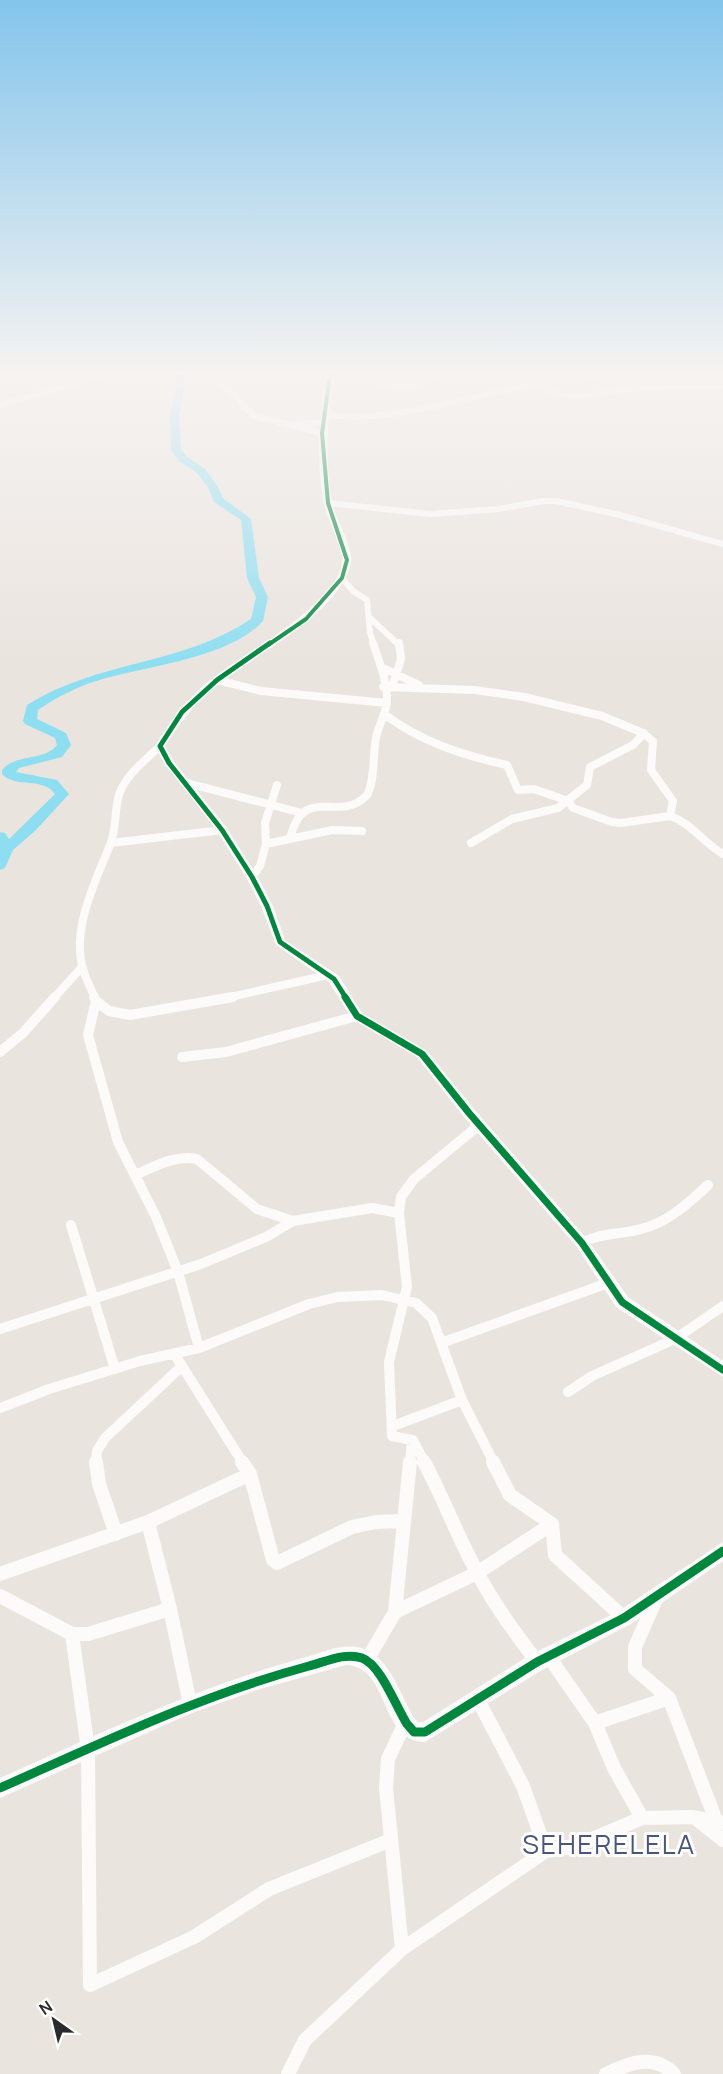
<svg xmlns="http://www.w3.org/2000/svg" width="723" height="2074" font-family="Manrope,sans-serif">
<rect width="100%" height="100%" fill="#eae4df"/>
<g fill="none" stroke-linecap="round" stroke-linejoin="round">
<path fill="#8ddef1" fill-rule="evenodd" d="M175,375H185V380L179,415L181,450L187,457L205,469L218,487L223,498L251,519L259,578L268,597L263,621C227,661 137,666 87,684C69,691 54,699 38,710L37,719L66,733L71,745L62,757L19,768L16,772L57,780L69,794L36,830L13,850L5,868L0,870V832L5,833L9,839L55,794C42,776 16,789 2,774V770C16,753 44,762 57,745L55,738L25,724L23,721L27,705C98,660 181,666 251,619L256,597L247,578L241,520L214,502L208,487L197,473L179,461L171,450L170,415L176,388Z"/>
<path stroke="#fcfbfa" stroke-width="6" d="M215,375L219,385L236,396L243,406L255,416L322,433
M373,375L377,383C398,388 419,391 436,375
M539,385C574,405 593,392 629,389C660,386 692,388 723,387
M0,405L102,375
M325,415C388,422 445,403 505,390C538,383 572,380 605,375
M297,424L323,422
M328,503L430,514L499,509L543,501H556L620,515L723,544
M342,578L353,591L367,600L370,633L374,645
M369,617L399,645"/>
<path stroke="#fcfbfa" stroke-width="8" d="M381,667L419,685
M217,680L261,691L387,703
M383,687L475,690L524,697L602,716L643,733L653,741L651,770L673,801L670,816C692,823 703,843 723,854
M392,687L401,659L399,643
M384,714C421,742 462,755 507,765L518,790L534,789L568,801L573,808L612,822L621,823L670,816
M187,783L302,813
M290,839C303,782 339,824 366,796C375,786 373,751 376,738C378,726 386,714 387,702C388,683 379,661 373,643
M111,843L222,830
M471,843L512,819L558,808L587,785L590,767L633,745L644,733
M266,844L265,823L277,785
M252,877L260,866L266,844L332,830L362,831
M54,998L82,967
M95,998C91,989 86,979 83,969C71,929 96,880 110,845C117,828 114,811 119,795C125,775 146,760 160,746
M226,998L328,975"/>
<path stroke="#fcfbfa" stroke-width="10" d="M94,997L96,1001L88,1035L118,1142L156,1217L178,1272L199,1348
M96,1001L109,1011L130,1015L233,997
M0,1052L23,1033L55,997
M182,1057L226,1052L357,1016
M135,1175C154,1167 176,1154 197,1159L257,1209L293,1221L372,1208L399,1213
M71,1225L115,1369
M582,1243C602,1232 620,1235 641,1229C667,1223 689,1203 708,1185
M0,1329L201,1264L266,1237L293,1221
M441,1343L608,1283
M175,1355L243,1463
M568,1392L592,1376L675,1339L723,1306
M0,1408L49,1389L140,1361L199,1348L309,1304L337,1297L382,1295L416,1303L432,1318L462,1400L494,1463
M393,1426L462,1400
M413,1440L425,1463
M96,1463L97,1451L105,1438L181,1367
M410,1463L412,1440L392,1436L389,1362L407,1287L399,1213L401,1197L414,1179L479,1125"/>
<path stroke="#fcfbfa" stroke-width="14" d="M96,1462L99,1484L116,1534
M242,1462L250,1474L273,1560L277,1563L352,1527L376,1522L403,1521
M424,1462C444,1499 458,1538 478,1574C495,1606 516,1634 537,1662
M493,1462L510,1495L552,1524L555,1555L624,1618
M148,1522L170,1609L190,1704
M0,1574L148,1522L250,1474
M0,1596L72,1634L88,1750L90,1985L194,1937L269,1889L391,1840
M656,1599L635,1647V1669L669,1698L717,1823
M395,1612L477,1573L552,1524
M72,1634H88L170,1609
M549,1657L595,1723L614,1768L642,1818
M367,1660L395,1612L410,1462
M478,1700L523,1786L546,1851
M595,1723L669,1698
M698,1820L723,1840
M402,1949L546,1851L573,1847L642,1818L693,1817L723,1823
M288,2074L305,2040L402,1949L386,1788L388,1759L405,1723
M606,2074C629,2063 654,2053 674,2074"/>
<path fill="#fcfbfa" fill-rule="evenodd" d="M326,375H334C328,418 324,459 332,503C336,519 354,549 351,563C341,610 259,654 222,681C198,699 181,721 165,746L174,762L226,827L258,877L273,906L285,940L339,976L362,1013L427,1051L474,1109L587,1239L628,1297L723,1361V1377L616,1307L577,1247L464,1117L417,1057L352,1019L329,982L276,945L261,906L246,877L217,831L183,785L165,765L155,746C172,719 188,697 214,677C243,655 345,599 342,559C341,542 327,521 324,503C315,460 320,418 326,375Z
M723,1542V1561L631,1624L544,1669L425,1742C379,1742 390,1666 346,1665L257,1690L192,1713L0,1798V1778C101,1733 200,1686 306,1657C324,1652 346,1642 364,1649C391,1659 400,1695 414,1718L418,1722H423L530,1655L617,1612Z"/>
<defs>
<path id="cycleway-far3" d="M268,645L306,619L342,578L347,560L328,503L322,433L330,375"/>
<path id="cycleway-far2" d="M270,643L217,680L182,712L160,746L169,763L222,830L252,877L267,906L280,942L334,979L346,998"/>
<path id="cycleway-far1" d="M345,997L357,1016L422,1054L469,1113L582,1243L622,1302L723,1370"/>
<path id="cycleway" d="M0,1788C102,1743 201,1695 309,1666C325,1662 345,1652 362,1658C381,1665 396,1707 407,1724L414,1732H425L537,1662L624,1618L723,1551"/>
</defs>
<use href="#cycleway-far3" stroke="#fff" stroke-width="6"/>
<use href="#cycleway-far2" stroke="#fff" stroke-width="8"/>
<use href="#cycleway-far1" stroke="#fff" stroke-width="10"/>
<use href="#cycleway" stroke="#fff" stroke-width="13"/>
<use href="#cycleway-far3" stroke="#00873e" stroke-width="4"/>
<use href="#cycleway-far2" stroke="#00873e" stroke-width="5"/>
<use href="#cycleway-far1" stroke="#00873e" stroke-width="7"/>
<use href="#cycleway" stroke="#00873e" stroke-width="9"/>
</g>
<linearGradient id="sky" x2="0" y2="1"><stop stop-color="#83c5ec"/><stop offset="0.56" stop-color="#f6f3f1"/><stop offset="1" stop-color="#f6f3f1" stop-opacity="0"/></linearGradient>
<rect width="723" height="666" fill="url(#sky)"/>
<g text-anchor="middle" dominant-baseline="central" stroke-width="6" stroke-linejoin="round" paint-order="stroke">
<g font-size="27" letter-spacing="1.5" fill="#47557f" stroke="#fff">
<text x="609" y="1843">SEHERELELA</text>
</g>
</g>
<g transform="translate(54 2020) rotate(326)" stroke="#ffffff" stroke-width="4.5" paint-order="stroke">
<path d="M0-4.5L10 22L0 15L-10 22Z" fill="#2a2a2a"/>
<text y="-9" font-size="16" font-weight="bold" text-anchor="middle" fill="#2a2a2a">N</text>
</g>
</svg>
